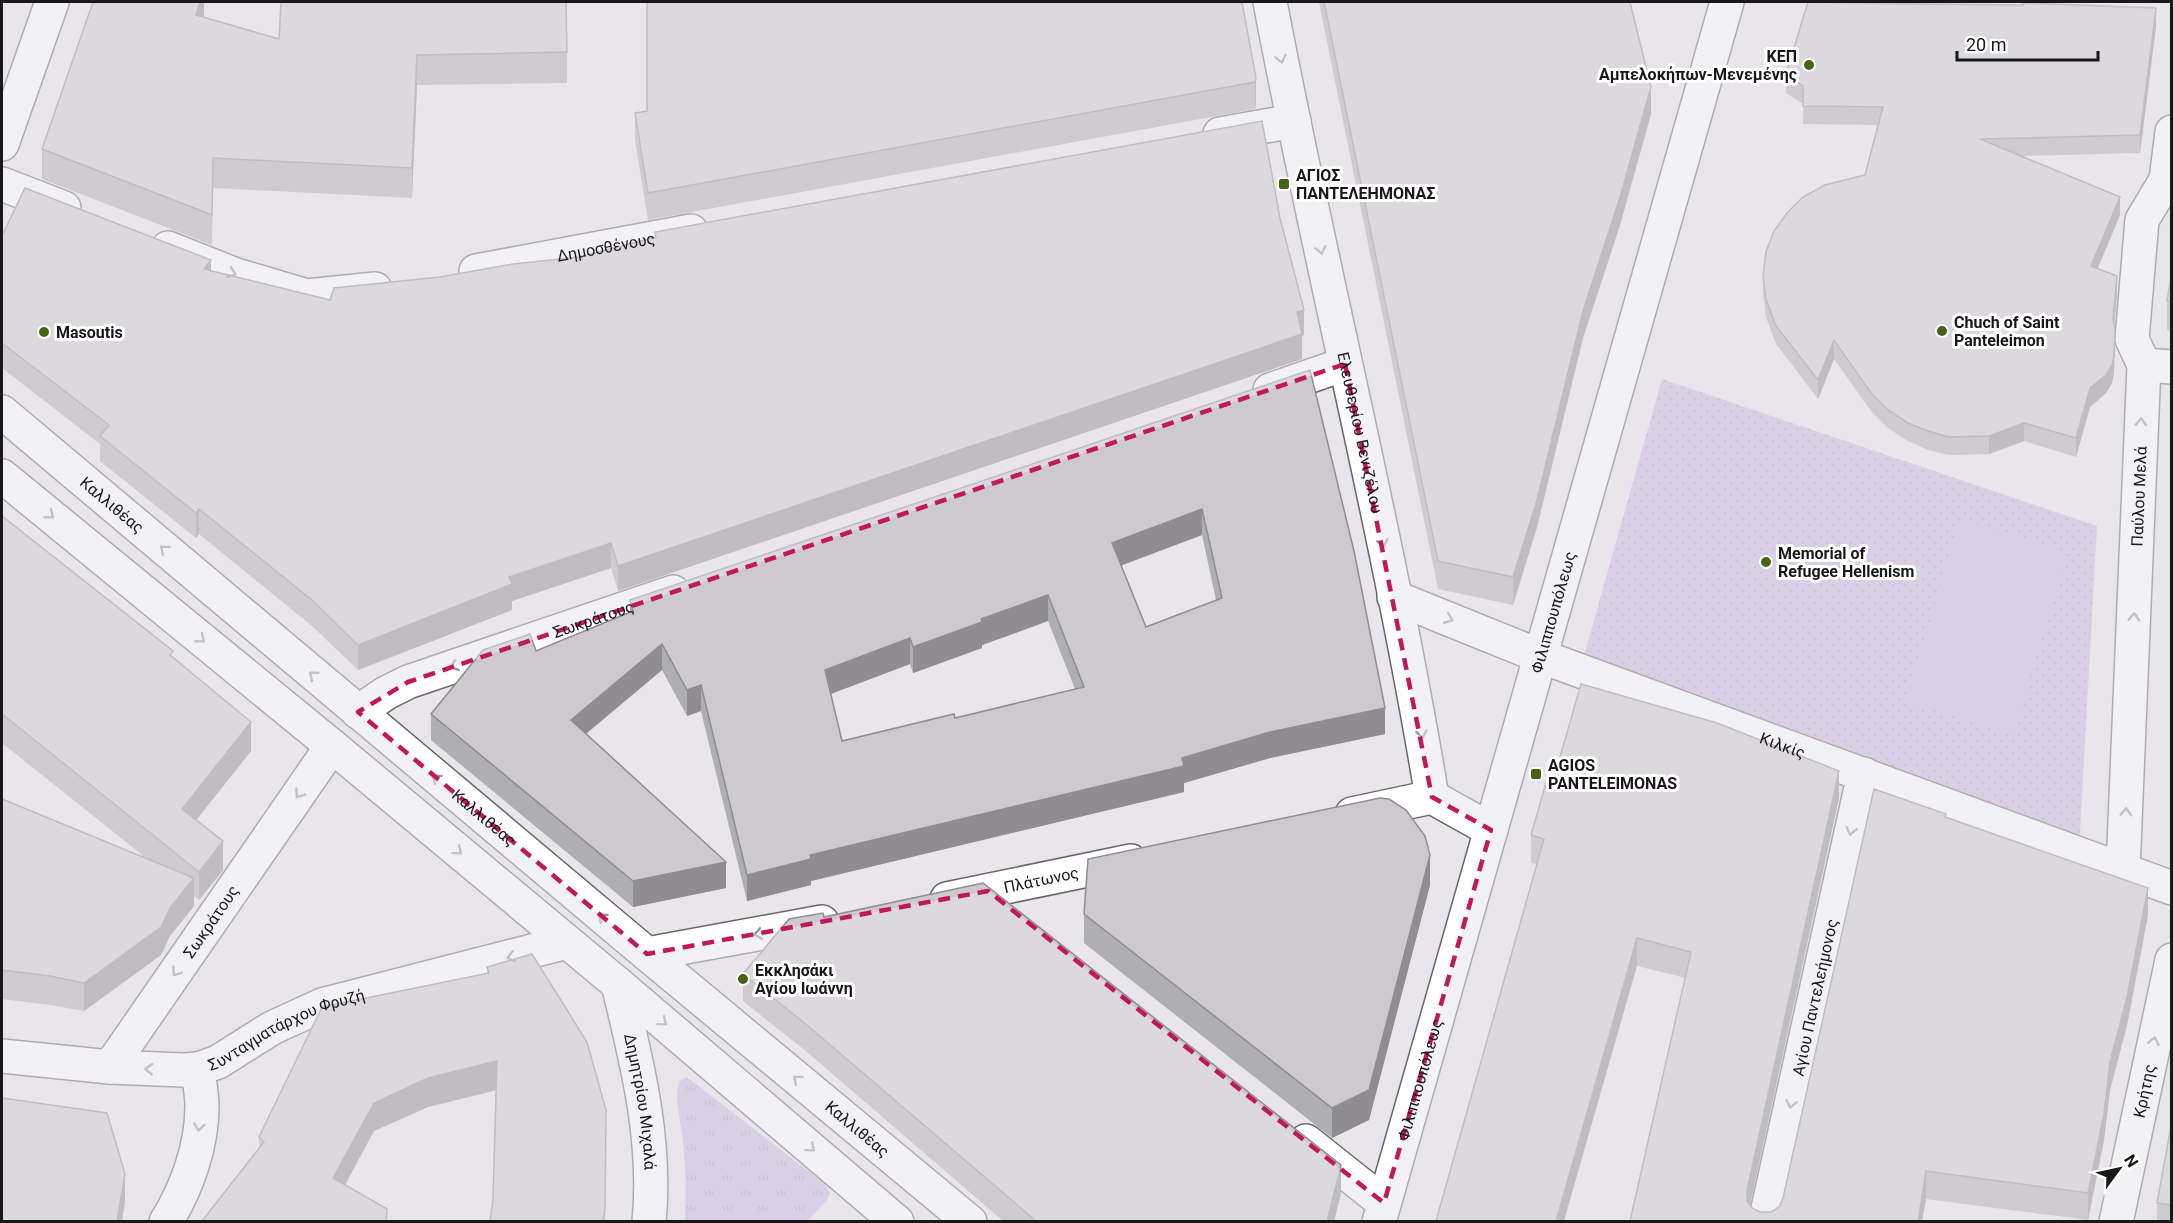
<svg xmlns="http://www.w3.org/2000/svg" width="2173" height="1223" font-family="Roboto,sans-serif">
<defs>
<pattern id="grass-tufts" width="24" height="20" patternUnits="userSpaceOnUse" patternTransform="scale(1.5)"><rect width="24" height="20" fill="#cbb5e0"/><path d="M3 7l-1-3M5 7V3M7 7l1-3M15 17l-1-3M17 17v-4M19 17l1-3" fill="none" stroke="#ae9bc0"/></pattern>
<pattern id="park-dots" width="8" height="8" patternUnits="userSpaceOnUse" patternTransform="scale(1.5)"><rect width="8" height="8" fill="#cbb5e0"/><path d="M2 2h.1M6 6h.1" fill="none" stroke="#ae9bc0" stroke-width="1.8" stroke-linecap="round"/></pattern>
</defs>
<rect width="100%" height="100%" fill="#e8e5eb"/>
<path fill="url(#grass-tufts)" d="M687,1077L825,1184L830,1193L827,1200L807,1221H685C686,1195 686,1168 683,1141C681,1121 674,1101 679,1081Z"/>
<path fill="url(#park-dots)" d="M1662,379L2097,526L2079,850L1584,656Z"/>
<path fill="#cbb5e0" d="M1960,520L2067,553L2013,734L1906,702Z"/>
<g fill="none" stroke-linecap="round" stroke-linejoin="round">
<defs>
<g id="minor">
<path d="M1220,134L1294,121"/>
<path d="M2,184L64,208"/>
<path d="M168,248L236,275L307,296L375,289"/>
<path id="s1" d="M476,271L691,231"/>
<path d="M2144,365L2172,367"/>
<path d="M1270,390L1345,364"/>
<path id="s2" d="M1394,597L1540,656L2172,888"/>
<path id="s3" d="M358,712L386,693L408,682L673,592"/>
<path d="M1352,814L1432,797"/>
<path id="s4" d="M2123,870L2144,365L2132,339L2142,220L2166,180L2172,132"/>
<path id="s5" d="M947,899L1131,861"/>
<path d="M647,954L822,922"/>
<path id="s6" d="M618,984C637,1062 657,1141 649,1222"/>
<path id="s7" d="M2,1056L110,1067L183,1070L198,1069L218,1062L272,1028L322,1005L567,942"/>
<path id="s8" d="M110,1067L332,746"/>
<path d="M1306,1141L1384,1203"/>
<path d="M166,1222C187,1188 202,1146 202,1106C202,1094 199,1081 198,1069"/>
<path id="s9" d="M1765,1222L1864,774"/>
<path id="s10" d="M2116,1222L2172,960"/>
</g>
<g id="tertiary">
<path d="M2,144L52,2"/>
<path id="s11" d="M2,412L647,954L970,1222"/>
<path d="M2,476L332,746L618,984L897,1222"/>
</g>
<g id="secondary">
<path id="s12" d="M1270,2C1320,267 1388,530 1432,797L1491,830"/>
<path id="s13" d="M1379,1222L1727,2"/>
</g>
</defs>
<use href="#minor" stroke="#69676c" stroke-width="36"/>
<use href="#tertiary" stroke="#69676c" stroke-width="36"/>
<use href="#secondary" stroke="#69676c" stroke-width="36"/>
<use href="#minor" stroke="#fff" stroke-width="33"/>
<use href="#tertiary" stroke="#fff" stroke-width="33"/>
<use href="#secondary" stroke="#fff" stroke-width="33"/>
</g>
<path fill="#afaeb2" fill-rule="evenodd" d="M204,2V17L279,39L567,52V83L417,85L412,198L213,188L212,245L42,179V149Z
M1319,2H1630L1651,114L1620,225L1583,338L1537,527L1513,605L1438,589Z
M2156,26L2140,153L2021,156L2120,215L2098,268L2117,294L2114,325L2115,348L2114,373L2112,383L2106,393L2090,407L2076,457L2024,441L1989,454L1949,455L1928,450L1908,441L1888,428L1871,411L1834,359L1818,399L1776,344L1766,317L1763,294V276L1865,175L1878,125L1803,124V104L1786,93V74Z
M1256,78L1255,109L648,220L635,140V113L647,111Z
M1280,218L1304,335L1302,336V359L618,591L611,568L512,601V610L358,670L312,626L199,534L196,538L100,461V444L2,368V236L211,271L330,300L440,277L579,257L655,238V232Z
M2172,272V331L2167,330V301Z
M1310,370L1385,734L1270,758L1184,783V792L811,881V885L747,901L701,711L687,716L662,670L586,734L726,888L633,907L431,740V714L536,651L630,612V600ZM1202,535L1216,600L1146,627L1121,565ZM1048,621L1075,689L955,718L842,741L831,694L910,664L913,673L982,648V645Z
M2,516L173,658L251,751L196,820L223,870L199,900L194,896V906L170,936L161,955L84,1011L50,1005L2,999V799L146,858L2,743Z
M1554,778L1839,798L1750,1204L1752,1208L1760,1212H1771L1779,1207L1783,1198L1946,817L2148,915L2127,1025L2110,1090L2104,1140L2088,1220L1926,1199L1922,1221H1630L1686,978L1637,966L1537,864L1531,863V835Z
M1430,885L1369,1120L1332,1138L1084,943V914Z
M824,917L1341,1193L1334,1221H1003L807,1052L743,1001V974Z
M487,967L606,1110L605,1221H490L493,1199L496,1090L428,1107L374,1131L345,1185L387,1221L259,1148V1137L487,973Z
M2172,1121V1221H2157V1203Z"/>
<path fill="#8f8d91" d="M200,2H204V20L196,15Z
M2156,8V26L2140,153V135Z
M417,55V85L412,198V168Z
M1256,78V105L1255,109V82Z
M1651,87V114L1620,225L1583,338L1537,527L1513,605V577L1583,311Z
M2120,197V215L2091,284V266Z
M211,260V285L204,269Z
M2117,276V294L2113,337V319Z
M1304,310V335L1302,336V359L618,591V566Z
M2115,329L2114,373L2112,383L2106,393L2090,407L2076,457V438L2090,388Z
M1834,340V359L1818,399V380Z
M2024,423V441L1989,454V436Z
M199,509V534L196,538V513Z
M1202,509V535L1112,569V543Z
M611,543V568L512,601V610L358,670V645L509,577Z
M1048,595V621L982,645V648L913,673V647L981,619Z
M910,638V664L825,696V670Z
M662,644V670L571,746V720Z
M701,685V711L687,716V690Z
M1385,708V734L1270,758L1184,783V792L811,881V885L747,901V875L810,855L1182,758L1270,732Z
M251,722V751L182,838V809Z
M1839,771V798L1747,1218V1190Z
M223,841V870L199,900V872Z
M1430,855V885L1369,1120L1332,1138V1108Z
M726,862V888L633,907V881Z
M194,878V906L170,936L161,955L84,1011V983L170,908Z
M2148,888V915L2127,1025L2110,1090L2104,1140L2088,1220V1193L2110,1062Z
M1637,938V966L1564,1221H1556Z
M497,1061V1090L428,1107L374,1131L333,1207V1178L374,1103L428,1078Z
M1341,1165V1193L1334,1221H1327Z
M1926,1171V1199L1922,1221H1918Z
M125,1174V1202L122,1221H117Z"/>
<path fill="#cccacf" stroke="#8f8d91" stroke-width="1.5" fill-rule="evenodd" d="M93,2H200L196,15L279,39L281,2H566L567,52L417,55L412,168L213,158L212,215L42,149Z
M647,2H1242L1256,78L1255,82L648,193L635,113L647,111Z
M1324,2H1630L1651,87L1620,197L1583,311L1537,500L1513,577L1438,561Z
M1808,2L1921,4L2023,5V3L2156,8L2140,135L1980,139L2120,197L2091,266L2117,276L2113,319L2115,329L2114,355L2112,365L2106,375L2090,388L2076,438L2024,423L1989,436L1949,437L1928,431L1908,423L1888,410L1871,393L1834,340L1818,380L1776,326L1766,299L1763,276L1766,252L1774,231L1787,213L1803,197L1825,185L1865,175L1883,107L1803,106V86L1786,74Z
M1262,121L1280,218L1304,310L1297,312L1302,334L618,566L611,543L509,577L512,584L358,645L312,600L199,509L196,513L100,436L109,425L2,343V236L25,188L211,260L204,269L330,300L334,288L440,277L513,264L579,257L656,237L655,232Z
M2172,272V302L2167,301Z
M1310,370L1354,551L1385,708L1270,732L1182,758L1184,766L810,855L811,859L747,875L701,685L687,690L662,644L571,720L726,862L633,881L431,714L483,650L530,634L536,651L633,611L630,600ZM1202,509L1222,598L1146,627L1112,543ZM1048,595L1084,687L955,718L954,714L842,741L825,670L910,638L913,647L982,622L981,619Z
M2,516L173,651L170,655L251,722L182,809L223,841L199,872L2,714Z
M1581,684L1717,723L1839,771L1747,1190V1201L1752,1208L1760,1212H1771L1779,1207L1783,1198L1874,789L1946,814L1945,817L2148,888L2127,997L2110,1062L2104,1113L2088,1193L1926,1171L1918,1221H1919H1630L1691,952L1637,938L1556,1221H1436L1544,839L1531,835L1548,776L1554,778Z
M1380,798L1389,799L1406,810L1425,836L1430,855L1369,1090L1332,1108L1084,914L1088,859Z
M2,799L194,878L170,908L161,927L84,983L50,976L2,970Z
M983,883L1341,1165L1327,1221H1036L807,1025L743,974L789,919L823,913L824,917Z
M532,954L587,1042L606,1110L605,1209L603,1221H490L493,1199L497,1061L428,1078L374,1103L333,1178L387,1209L386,1221H202L264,1142L259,1137L322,1007L489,973L487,967Z
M2,1098L107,1113L125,1174L117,1221H2Z
M2172,1121V1205L2157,1203Z"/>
<defs><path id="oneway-chevron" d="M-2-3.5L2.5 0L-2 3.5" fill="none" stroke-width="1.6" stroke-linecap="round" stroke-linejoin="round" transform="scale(1.5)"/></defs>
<g stroke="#979798">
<use href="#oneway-chevron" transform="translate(1281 59) rotate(78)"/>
<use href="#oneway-chevron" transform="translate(1321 250) rotate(78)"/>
<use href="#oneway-chevron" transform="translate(232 273) rotate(20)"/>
<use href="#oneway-chevron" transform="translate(2141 422) rotate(-88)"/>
<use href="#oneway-chevron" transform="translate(50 515) rotate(39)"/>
<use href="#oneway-chevron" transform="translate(1383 543) rotate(78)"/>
<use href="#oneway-chevron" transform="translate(164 549) rotate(-140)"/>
<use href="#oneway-chevron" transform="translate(2134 617) rotate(-88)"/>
<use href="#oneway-chevron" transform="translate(1449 619) rotate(22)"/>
<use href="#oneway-chevron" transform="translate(201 639) rotate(39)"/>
<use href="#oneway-chevron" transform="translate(454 666) rotate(161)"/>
<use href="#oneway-chevron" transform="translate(313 675) rotate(-140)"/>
<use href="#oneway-chevron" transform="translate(1422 734) rotate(80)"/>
<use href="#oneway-chevron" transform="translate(436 778) rotate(-140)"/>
<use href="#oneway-chevron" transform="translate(299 794) rotate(125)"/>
<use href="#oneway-chevron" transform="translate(2126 812) rotate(-88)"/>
<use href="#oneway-chevron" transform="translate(1851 831) rotate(102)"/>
<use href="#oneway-chevron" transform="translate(458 851) rotate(40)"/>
<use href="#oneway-chevron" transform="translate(602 917) rotate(-140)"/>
<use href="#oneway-chevron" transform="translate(758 934) rotate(170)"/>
<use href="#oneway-chevron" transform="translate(511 957) rotate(166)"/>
<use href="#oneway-chevron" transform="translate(176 972) rotate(125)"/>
<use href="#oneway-chevron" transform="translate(663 1022) rotate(40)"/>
<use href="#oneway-chevron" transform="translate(2154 1041) rotate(-78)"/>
<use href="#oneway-chevron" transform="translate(149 1069) rotate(-177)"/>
<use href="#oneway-chevron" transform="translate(797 1079) rotate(-140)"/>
<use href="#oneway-chevron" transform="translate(1791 1104) rotate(102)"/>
<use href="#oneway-chevron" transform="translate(199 1127) rotate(98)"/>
<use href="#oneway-chevron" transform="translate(811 1148) rotate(40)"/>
</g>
<path d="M0 0H2173V1223H0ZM1345,364L1432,797L1491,830L1384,1203L988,891L647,954L358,712L408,682Z" fill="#e8e5eb" fill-opacity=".55" fill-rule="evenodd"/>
<path fill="none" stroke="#c2185b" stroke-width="4.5" stroke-dasharray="12 8" stroke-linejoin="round" d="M1345,364L1432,797L1491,830L1384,1203L988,891L647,954L358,712L408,682Z"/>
<g fill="#476316" stroke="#fff" stroke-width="2">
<circle cx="1809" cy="65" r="6"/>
<rect x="1278" y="178" width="12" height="12" rx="3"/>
<circle cx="1942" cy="331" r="6"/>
<circle cx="44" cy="332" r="6"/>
<circle cx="1766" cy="562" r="6"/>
<rect x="1530" y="768" width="12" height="12" rx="3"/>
<circle cx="743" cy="979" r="6"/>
</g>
<g text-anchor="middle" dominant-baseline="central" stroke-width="6" stroke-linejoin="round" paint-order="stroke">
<g font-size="16" font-weight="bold" fill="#181719" stroke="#fff" text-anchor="start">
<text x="1797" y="56" text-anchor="end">ΚΕΠ<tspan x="1797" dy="18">Αμπελοκήπων-Μενεμένης</tspan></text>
<text x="1296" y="175">ΑΓΙΟΣ<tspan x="1296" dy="18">ΠΑΝΤΕΛΕΗΜΟΝΑΣ</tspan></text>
<text x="1954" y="322">Chuch of Saint<tspan x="1954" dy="18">Panteleimon</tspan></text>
<text x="56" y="332">Masoutis</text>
<text x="1778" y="553">Memorial of<tspan x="1778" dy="18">Refugee Hellenism</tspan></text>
<text x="1548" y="765">AGIOS<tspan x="1548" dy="18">PANTELEIMONAS</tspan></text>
<text x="755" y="970">Εκκλησάκι<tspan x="755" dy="18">Αγίου Ιωάννη</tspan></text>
</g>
<g font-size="16" fill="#181719" stroke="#fff">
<text stroke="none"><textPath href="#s1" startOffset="132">Δημοσθένους</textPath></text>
<text stroke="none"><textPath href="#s12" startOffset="440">Ελευθερίου Βενιζέλου</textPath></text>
<text stroke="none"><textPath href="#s4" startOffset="374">Παύλου Μελά</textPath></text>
<text stroke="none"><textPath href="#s11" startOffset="144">Καλλιθέας</textPath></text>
<text stroke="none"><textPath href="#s13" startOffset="634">Φιλιππουπόλεως</textPath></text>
<text stroke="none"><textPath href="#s3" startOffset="254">Σωκράτους</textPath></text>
<text stroke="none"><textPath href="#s2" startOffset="416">Κιλκίς</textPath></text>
<text stroke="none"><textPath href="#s11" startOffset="630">Καλλιθέας</textPath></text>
<text stroke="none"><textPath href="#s5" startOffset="96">Πλάτωνος</textPath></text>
<text stroke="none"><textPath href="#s8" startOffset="177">Σωκράτους</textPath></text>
<text stroke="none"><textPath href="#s9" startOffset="230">Αγίου Παντελεήμονος</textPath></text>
<text stroke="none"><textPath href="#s7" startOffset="294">Συνταγματάρχου Φρυζή</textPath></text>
<text stroke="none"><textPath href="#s13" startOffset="148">Φιλιππουπόλεως</textPath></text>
<text stroke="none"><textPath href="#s10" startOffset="134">Κρήτης</textPath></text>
<text stroke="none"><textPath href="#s6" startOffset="120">Δημητρίου Μιχαλά</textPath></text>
<text stroke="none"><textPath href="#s11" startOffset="1116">Καλλιθέας</textPath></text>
</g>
</g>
<rect width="2173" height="1223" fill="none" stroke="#181719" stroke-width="6"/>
<g transform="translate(2119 1169) rotate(57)" stroke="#ffffff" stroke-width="4.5" paint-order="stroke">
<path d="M0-4.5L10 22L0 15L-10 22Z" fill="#181719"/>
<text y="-9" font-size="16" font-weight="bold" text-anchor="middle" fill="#181719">N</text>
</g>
<path d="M1957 51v9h141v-9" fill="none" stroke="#181719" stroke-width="3"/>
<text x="1966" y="51" font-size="18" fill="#181719" stroke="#ffffff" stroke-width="4.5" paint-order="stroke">20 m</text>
</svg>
